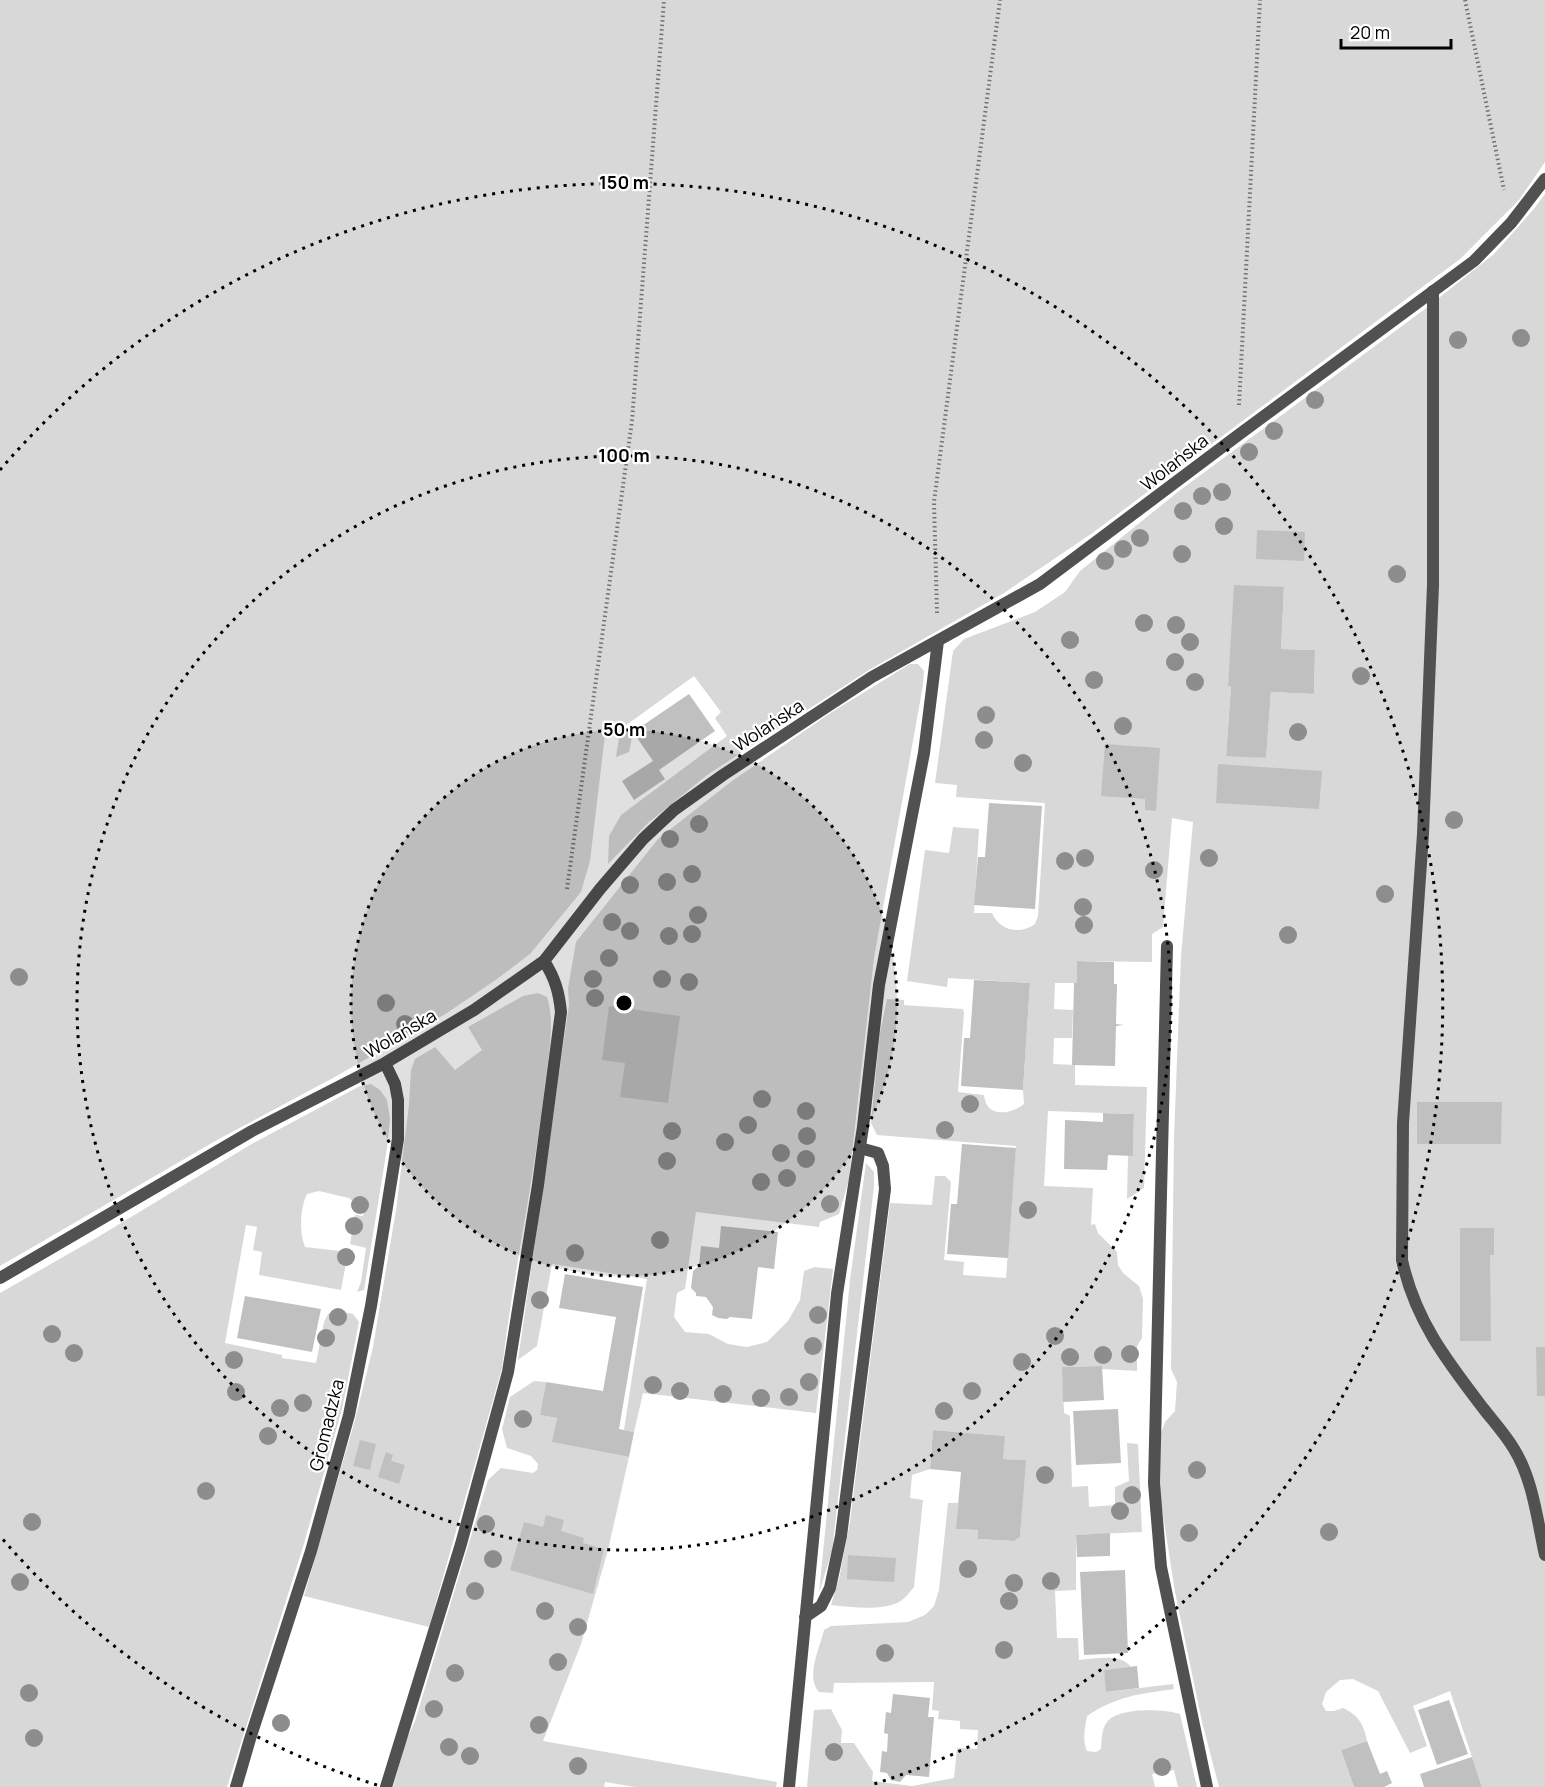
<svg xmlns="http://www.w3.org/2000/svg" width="1545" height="1787" font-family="Manrope,sans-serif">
<rect width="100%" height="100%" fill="#fff"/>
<path fill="#d8d8d8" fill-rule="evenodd" d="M0,0H1545V162L1519,200L1460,259L1091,534L1004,593L869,670L707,775L648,823L608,864L609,836L621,815L727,736L715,718L721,712L694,676L625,726L632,737L629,752L616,757L619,737L605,735L590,861L581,892L530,954L497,979L447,1013L333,1078L217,1140L0,1266Z
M1545,194V1787H1482L1450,1691L1413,1706L1427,1746L1410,1753L1378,1691L1353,1679L1340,1680L1326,1692L1322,1704L1326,1711H1334L1343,1708C1358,1715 1364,1724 1367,1741L1341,1750L1354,1787H1219L1202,1722L1175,1592L1158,1483L1160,1436L1165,1422L1175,1411L1177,1382L1171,1369L1174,1138L1181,956L1193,822L1172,818L1163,927L1152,934V962L1078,961L1077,983H1055L1054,1009L1073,1010L1072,1038H1054L1053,1064L1075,1065V1085L1147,1087L1144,1188L1127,1199L1128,1156H1133L1134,1114L1048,1111L1044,1186L1093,1188L1091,1225L1095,1224L1098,1233L1117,1252L1118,1265L1123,1273L1139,1286L1143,1299L1142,1338L1137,1346V1371L1102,1369V1366L1062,1367L1064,1413L1070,1416L1072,1487L1088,1486L1089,1507L1115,1505V1487L1129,1481L1127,1443L1138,1444L1142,1532L1076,1535V1590L1055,1591L1057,1638H1078L1079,1660C1095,1659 1120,1653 1131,1667L1104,1670L1107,1692L1173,1684L1174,1689C1139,1694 1117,1696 1087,1716C1085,1728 1082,1740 1087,1751L1096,1752L1101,1749C1102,1740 1101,1730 1107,1722C1119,1707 1163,1709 1180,1714L1197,1787H1178L1174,1770L1152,1774L1155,1787H807L814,1710L831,1709L842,1730L841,1743H854L873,1772L872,1781L912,1786L954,1778L957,1748L977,1749L978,1730L960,1729V1721L938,1719L939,1711L932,1710L934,1682L834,1683L833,1693L819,1692C805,1677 820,1647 824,1630L831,1626L908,1622L925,1615L934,1606L939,1590L948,1503H958L957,1529L978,1530V1539L1014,1541L1020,1537L1025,1460L1003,1459L1004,1436L933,1430L930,1469L912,1475L910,1498L923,1500L914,1587C909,1593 904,1600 897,1603C878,1611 851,1607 831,1605L839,1579L850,1522L890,1203L932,1205L935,1176H945L951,1182L944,1260L964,1262L963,1275L1006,1278L1016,1146L877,1135L871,1123L880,1033L887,999L904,1000V1005L963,1009L964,1013L958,1092L984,1095C986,1118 1010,1115 1024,1104L1023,1090L1030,983L948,978L947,987L907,981L925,850L949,853L953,827L979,829L974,913H992C1000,931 1020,935 1035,924L1038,916L1045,803L956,797L957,785L935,783L953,651L964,639L1035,612L1065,592L1080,571L1179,491L1425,309L1494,254L1533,210ZM1284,587L1281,649L1315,650L1314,694L1271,692L1266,758L1226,755L1231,686L1228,685L1232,647ZM1417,1102H1501V1144H1417ZM1460,1228H1493L1494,1255H1490V1341L1460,1340Z
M910,664H918L924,671L923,685L874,958L849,1179L839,1214L820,1222L819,1227L696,1212L685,1289L677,1293L674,1317L685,1332L709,1334L728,1344L747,1347L767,1342L788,1321L800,1300L804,1271L815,1267L833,1269L816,1413L643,1393L634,1432L624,1430L647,1279L552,1264L537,1346L518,1360L569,1005L568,988L576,942L658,839L732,781L832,712Z
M538,993L547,997C556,1023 547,1064 544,1092C533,1185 513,1276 502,1368L429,1627L304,1596L355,1420L373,1347L396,1210L409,1105L411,1070L415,1059L435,1047L455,1070L482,1050L468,1027L523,996Z
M371,1084L380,1090L387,1100L390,1119L387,1148L364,1290L357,1292L361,1282L366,1248L350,1244L355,1215L363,1216L364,1210L349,1198L319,1191L307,1194C300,1208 299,1233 305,1247L348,1252L341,1290L259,1275L262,1252L253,1250L257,1227L246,1225L225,1343L282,1355V1358L316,1363L324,1322L328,1314L338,1311L353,1314L359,1322L342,1409L303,1547L227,1787H0V1293L98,1237L250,1145L360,1086Z
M866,1163L874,1172V1186L832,1551L819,1593L850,1280Z
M534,1381L546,1382L540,1415L557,1418L553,1442L629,1457L608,1550L581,1644L543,1741L777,1782L776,1787H635L605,1782L604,1787H393L406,1741L415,1721L488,1480L501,1468L533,1473L537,1470L538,1464L531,1456L507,1448L502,1429L510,1397Z"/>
<path fill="#c0c0c0" d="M1257,530L1305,532L1304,561L1256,559Z
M1234,585L1284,587L1281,649L1315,650L1314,694L1271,692L1266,758L1226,756L1231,686H1228Z
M689,694L715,731L659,770L665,779L634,800L622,781L653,761L633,732Z
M1105,744L1160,748L1156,811L1145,810V799L1101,796Z
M1218,764L1322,771L1319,809L1216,803Z
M989,803L1042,806L1035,909L974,905L978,857H985Z
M1077,961L1114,962V984H1117L1116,1024L1124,1025L1116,1026L1115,1066L1072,1065L1074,983H1077Z
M974,980L1030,983L1023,1090L961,1086L964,1038H970Z
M609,1006L680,1016L668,1103L620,1097L625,1063L602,1060Z
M1417,1102H1502L1501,1144H1417Z
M1103,1113L1134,1114L1133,1156L1108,1155L1107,1170L1064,1169L1065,1120L1103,1122Z
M962,1144L1016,1148L1008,1258L947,1254L951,1204H957Z
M721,1226L778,1232L774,1269L758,1267L752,1319L730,1317L727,1319L718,1318L712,1315L713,1307L706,1297L696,1296V1293L691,1288L693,1271L699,1266L701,1246L719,1248Z
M1460,1228H1494V1255H1490L1491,1341H1460Z
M565,1274L643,1287L619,1429L634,1432L629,1457L552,1442L557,1418L540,1415L546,1382L603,1391L616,1317L559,1308Z
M245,1296L321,1309L312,1352L237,1338Z
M1536,1347H1545V1396H1537Z
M1102,1366L1104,1400L1063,1402L1062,1367Z
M1118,1409L1121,1463L1076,1465L1073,1411Z
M933,1430L1005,1436L1003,1459L1026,1460L1020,1537L1014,1541L978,1539V1530L956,1529L961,1472L930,1469Z
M360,1440L376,1444L370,1470L353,1466Z
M386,1452L393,1455L391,1461L405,1465L399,1484L378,1477Z
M546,1515L564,1520L561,1531L584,1538L583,1543L604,1549L593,1594L510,1570L524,1522L543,1527Z
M1110,1533V1556L1077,1557L1076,1535Z
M848,1555L896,1558L894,1582L847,1579Z
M1125,1570L1128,1653L1084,1655L1080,1572Z
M1137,1666L1139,1688L1106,1692L1104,1670Z
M893,1694L930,1698L928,1717H934L929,1777L906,1775L900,1782L891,1780L887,1773L880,1772L882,1751L887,1752L888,1734L884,1733L886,1712L891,1713Z
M1449,1700L1468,1754L1437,1765L1418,1710Z
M1367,1741L1380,1774L1387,1771L1392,1783L1384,1787H1354L1341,1750Z
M1472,1757L1482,1787H1424L1420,1774Z"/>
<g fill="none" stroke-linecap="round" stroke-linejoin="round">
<path stroke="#737373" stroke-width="4" stroke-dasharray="1.5 3" stroke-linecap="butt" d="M1465,0L1504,190
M1239,405L1260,0
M937,613L934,502L1000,0
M567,889L632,421L664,0"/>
<path stroke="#515151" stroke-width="12" d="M1433,291V585L1423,834L1403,1123L1402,1260C1415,1320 1447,1361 1483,1408C1493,1421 1505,1434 1514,1449C1533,1480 1537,1519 1545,1555
M1167,946L1154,1483L1161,1567L1207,1787"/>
<path stroke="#515151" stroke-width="12" d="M0,1278L252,1131L385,1063L474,1010L544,961L600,889L643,839L674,810L723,775L872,677L1040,584L1237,436L1474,261L1511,223L1545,179
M805,1617L821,1606L830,1588L841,1536L885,1189L883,1166L878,1153L860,1148
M236,1787L250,1739L311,1551L349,1415L371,1306L398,1139V1100L395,1084L385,1063
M386,1787L461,1544L508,1372L538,1185L561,1012C559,992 555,978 544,961
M789,1787L837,1294L863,1127L879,985L924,753L938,641"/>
</g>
<g fill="#8d8d8d">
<circle cx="1521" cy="338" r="9"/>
<circle cx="1458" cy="340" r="9"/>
<circle cx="1315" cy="400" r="9"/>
<circle cx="1274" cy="431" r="9"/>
<circle cx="1249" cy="452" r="9"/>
<circle cx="1222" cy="492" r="9"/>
<circle cx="1202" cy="496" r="9"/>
<circle cx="1183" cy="511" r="9"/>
<circle cx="1224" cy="526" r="9"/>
<circle cx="1140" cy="538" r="9"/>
<circle cx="1123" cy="549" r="9"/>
<circle cx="1182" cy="554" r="9"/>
<circle cx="1105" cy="561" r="9"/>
<circle cx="1397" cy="574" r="9"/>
<circle cx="1144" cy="623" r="9"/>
<circle cx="1176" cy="625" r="9"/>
<circle cx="1070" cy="640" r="9"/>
<circle cx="1190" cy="642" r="9"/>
<circle cx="1175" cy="662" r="9"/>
<circle cx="1361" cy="676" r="9"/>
<circle cx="1094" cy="680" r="9"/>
<circle cx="1195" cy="682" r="9"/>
<circle cx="986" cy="715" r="9"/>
<circle cx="1123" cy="726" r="9"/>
<circle cx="1298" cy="732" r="9"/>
<circle cx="984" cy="740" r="9"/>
<circle cx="1023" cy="763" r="9"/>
<circle cx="1454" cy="820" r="9"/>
<circle cx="699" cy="824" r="9"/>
<circle cx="670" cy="839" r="9"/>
<circle cx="1085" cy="858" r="9"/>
<circle cx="1209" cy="858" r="9"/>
<circle cx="1065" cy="861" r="9"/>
<circle cx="1154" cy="870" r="9"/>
<circle cx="692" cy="874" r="9"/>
<circle cx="667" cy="882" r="9"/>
<circle cx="630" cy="885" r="9"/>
<circle cx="1385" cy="894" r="9"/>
<circle cx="1083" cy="907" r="9"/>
<circle cx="698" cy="915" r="9"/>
<circle cx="612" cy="922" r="9"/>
<circle cx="1084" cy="925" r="9"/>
<circle cx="630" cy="931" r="9"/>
<circle cx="692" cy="934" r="9"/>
<circle cx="1288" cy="935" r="9"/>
<circle cx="669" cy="936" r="9"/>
<circle cx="609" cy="958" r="9"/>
<circle cx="19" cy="977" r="9"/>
<circle cx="593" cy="979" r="9"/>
<circle cx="662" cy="979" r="9"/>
<circle cx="689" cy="982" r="9"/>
<circle cx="595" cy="998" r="9"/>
<circle cx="386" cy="1003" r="9"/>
<circle cx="405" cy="1024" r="9"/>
<circle cx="762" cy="1099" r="9"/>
<circle cx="970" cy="1104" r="9"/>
<circle cx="806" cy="1111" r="9"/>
<circle cx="748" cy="1125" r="9"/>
<circle cx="945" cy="1130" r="9"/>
<circle cx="672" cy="1131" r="9"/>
<circle cx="807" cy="1136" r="9"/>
<circle cx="725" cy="1142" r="9"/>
<circle cx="781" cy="1153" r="9"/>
<circle cx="806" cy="1159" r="9"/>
<circle cx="667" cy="1161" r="9"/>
<circle cx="787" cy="1178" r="9"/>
<circle cx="761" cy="1182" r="9"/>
<circle cx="830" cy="1204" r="9"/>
<circle cx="360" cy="1205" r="9"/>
<circle cx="1028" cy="1210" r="9"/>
<circle cx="354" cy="1226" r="9"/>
<circle cx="660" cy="1240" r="9"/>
<circle cx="575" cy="1253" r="9"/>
<circle cx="346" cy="1257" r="9"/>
<circle cx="540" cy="1300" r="9"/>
<circle cx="818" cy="1315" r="9"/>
<circle cx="338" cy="1317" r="9"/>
<circle cx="52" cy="1334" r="9"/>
<circle cx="1055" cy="1336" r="9"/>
<circle cx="326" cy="1338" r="9"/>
<circle cx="813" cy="1346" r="9"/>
<circle cx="74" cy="1353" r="9"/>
<circle cx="1130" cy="1354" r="9"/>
<circle cx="1103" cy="1355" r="9"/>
<circle cx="1070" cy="1357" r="9"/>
<circle cx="234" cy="1360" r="9"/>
<circle cx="1022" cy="1362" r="9"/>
<circle cx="809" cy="1382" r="9"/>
<circle cx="653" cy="1385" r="9"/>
<circle cx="680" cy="1391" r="9"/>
<circle cx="972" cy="1391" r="9"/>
<circle cx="236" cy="1392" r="9"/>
<circle cx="723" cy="1394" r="9"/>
<circle cx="789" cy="1397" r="9"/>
<circle cx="761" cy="1398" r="9"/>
<circle cx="303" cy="1403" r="9"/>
<circle cx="280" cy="1408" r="9"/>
<circle cx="944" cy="1411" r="9"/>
<circle cx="523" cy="1419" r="9"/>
<circle cx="268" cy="1436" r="9"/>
<circle cx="1197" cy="1470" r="9"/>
<circle cx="1045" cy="1475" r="9"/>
<circle cx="206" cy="1491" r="9"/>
<circle cx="1132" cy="1495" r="9"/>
<circle cx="1120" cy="1511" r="9"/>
<circle cx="32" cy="1522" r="9"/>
<circle cx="486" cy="1524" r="9"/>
<circle cx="1329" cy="1532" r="9"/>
<circle cx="1189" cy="1533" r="9"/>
<circle cx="493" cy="1559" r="9"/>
<circle cx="968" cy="1569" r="9"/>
<circle cx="1051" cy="1581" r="9"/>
<circle cx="20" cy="1582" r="9"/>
<circle cx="1014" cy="1583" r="9"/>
<circle cx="475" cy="1591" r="9"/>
<circle cx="1009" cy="1601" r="9"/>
<circle cx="545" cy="1611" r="9"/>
<circle cx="578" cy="1627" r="9"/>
<circle cx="1004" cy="1650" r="9"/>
<circle cx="885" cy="1653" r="9"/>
<circle cx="558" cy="1662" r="9"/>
<circle cx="455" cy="1673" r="9"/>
<circle cx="29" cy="1693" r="9"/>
<circle cx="434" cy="1709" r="9"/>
<circle cx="281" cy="1723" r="9"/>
<circle cx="539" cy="1725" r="9"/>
<circle cx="34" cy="1738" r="9"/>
<circle cx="449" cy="1747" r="9"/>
<circle cx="834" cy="1752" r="9"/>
<circle cx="470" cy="1756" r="9"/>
<circle cx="578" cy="1766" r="9"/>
<circle cx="1162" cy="1767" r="9"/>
</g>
<circle cx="624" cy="1003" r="273" fill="#000" fill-opacity=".12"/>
<g fill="none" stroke="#000" stroke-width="3" stroke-dasharray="3 6">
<circle cx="624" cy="1003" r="273"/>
<circle cx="624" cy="1003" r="547"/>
<path d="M377 1785A820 820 0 0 1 0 1536M0 470A820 820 0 1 1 871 1785"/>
</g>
<g text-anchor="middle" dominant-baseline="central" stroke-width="4.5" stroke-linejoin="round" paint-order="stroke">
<g font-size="18" fill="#000" stroke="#fff">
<text transform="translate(1174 462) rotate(-38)">Wolańska</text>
<text transform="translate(768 725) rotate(-33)">Wolańska</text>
<text transform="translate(400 1033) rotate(-30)">Wolańska</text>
<text transform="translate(326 1425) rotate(-76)">Gromadzka</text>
</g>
</g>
<circle cx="624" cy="1003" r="9" fill="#000" stroke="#fff" stroke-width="3"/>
<g font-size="18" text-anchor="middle" font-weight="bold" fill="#000" stroke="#fff" stroke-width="4.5" stroke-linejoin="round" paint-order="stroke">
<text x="624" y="189">150 m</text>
<text x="624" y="462">100 m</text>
<text x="624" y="736">50 m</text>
</g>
<path d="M1341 39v9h110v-9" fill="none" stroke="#000000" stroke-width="3"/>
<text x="1350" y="39" font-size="18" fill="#000000" stroke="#ffffff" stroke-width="4.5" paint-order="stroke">20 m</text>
</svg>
